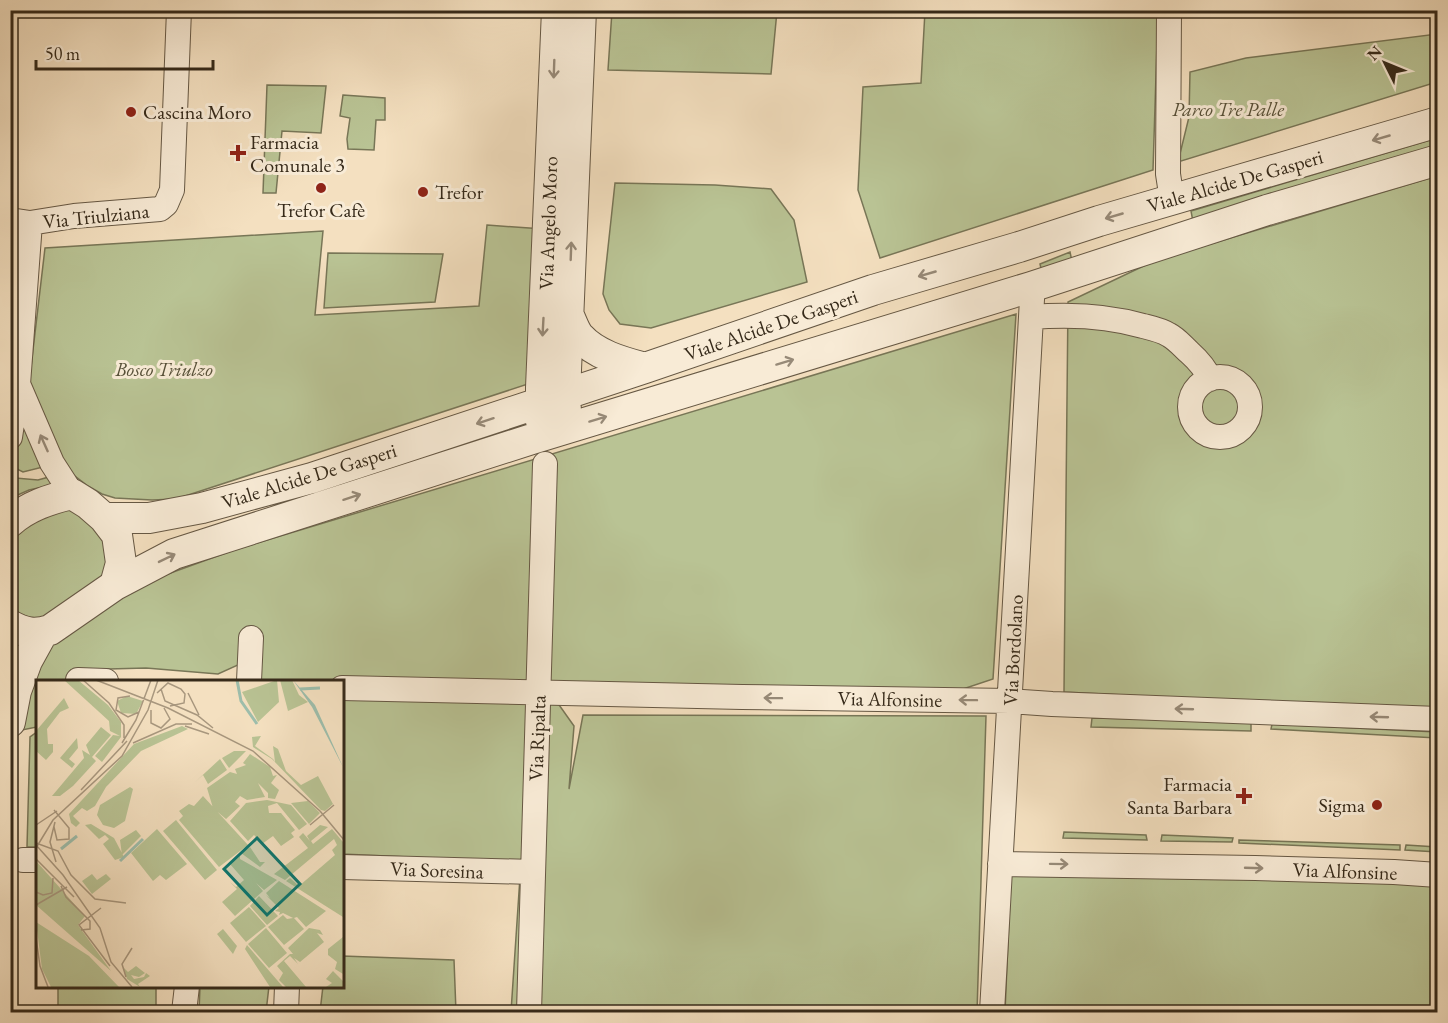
<svg xmlns="http://www.w3.org/2000/svg" width="1448" height="1023" font-family="'EB Garamond',serif">
<rect width="100%" height="100%" fill="#f4e0c0"/>
<filter id="stains"><feTurbulence type="fractalNoise" baseFrequency=".00333" numOctaves="4"/><feColorMatrix values="0 0 0 0 .2 0 0 0 0 .09 0 0 0 0 .02 0 0 0 .5 -.17"/></filter>
<radialGradient id="worn" r=".72"><stop offset=".6" stop-color="#630" stop-opacity="0"/><stop offset="1" stop-color="#630" stop-opacity=".3"/></radialGradient>
<path fill="#b9c394" stroke="#787657" stroke-width="1.5" d="M612,11H777L771,74L608,70Z
M925,11H1158L1153,170L880,258L858,190L863,87L921,83Z
M1437,34V82L1178,162L1189,117L1190,72L1246,58Z
M267,85L326,86L321,133L282,131L276,193H263Z
M343,95L385,98V120H376L374,150L348,149L347,139L350,118L340,116Z
M1437,138V153L1194,227L1191,211Z
M1437,176V711L1064,692L1068,302L1154,261Z
M615,183L715,185L771,189L794,220L807,282L651,328L620,324L609,310L603,294Z
M487,225L543,229L531,383L176,499L152,500L115,498L102,494L88,486L67,470L29,384L45,248L323,231L315,315L479,306Z
M1070,252L1073,266L1042,273L1040,264Z
M328,253L443,254L435,302L324,308Z
M1016,314L993,679L963,689L552,695L574,726L569,789L583,715L986,716L977,1012H511L521,862L342,854V681H260L262,654L218,674L146,668L71,670L65,681H38L37,727L12,732L47,638L129,588L234,550Z
M23,412L43,467L23,472L17,469L16,466L19,417Z
M49,477L52,485L29,490L11,498L16,478L38,480Z
M67,509L81,513L106,540L109,562L101,578L40,621L11,611L10,538C29,519 43,516 67,509Z
M1092,718L1251,721V731L1091,727Z
M1272,724L1437,732V738L1271,729Z
M37,732V847H27L30,737Z
M1064,832L1146,835L1147,840L1063,838Z
M1162,835L1233,838L1232,842L1161,841Z
M1239,840L1400,845V850L1239,843Z
M1406,845L1437,847V852L1405,850Z
M1011,872L1437,881V1012H1005Z
M342,956L454,960L456,1012H320L323,986H342Z
M58,986H156V1008L58,1006Z
M200,986H269L266,1012H199Z"/>
<g fill="none" stroke-linecap="round" stroke-linejoin="round">
<defs>
<path id="minor" d="M1169,10L1168,174L1172,200
M10,220L30,223L74,216L160,209L166,204L172,190L179,10
M1031,317C1069,314 1106,315 1143,326C1151,328 1161,330 1169,335C1177,339 1183,347 1190,353C1199,361 1205,368 1210,379
M1190 407a30 30 0 1 1 60 0a30 30 0 1 1-60 0Z
M18,384L52,463L72,494
M10,437L18,384L30,223
M78,680L106,681
M249,681L251,638
M342,688L742,697L1010,701L1052,704L1438,719
M23,860H38
M1000,864L1255,868L1394,872L1438,875
M342,867L533,872
M184,1012L187,986
M286,1012L287,986
M529,1012L545,464
M992,1012L1031,317L1032,299L1031,287"/>
<path id="tertiary" d="M569,316C572,322 575,332 580,337C596,355 623,362 645,368
M566,412L565,394L581,10
M541,421V388L557,10
M104,518H149L202,508L312,478L645,368L873,290L1019,247L1099,221L1438,122
M10,522C28,506 50,499 72,494L88,504L104,518L117,535L121,563L115,585
M10,625C25,633 34,635 50,630L115,585L174,554L532,439L1031,287L1267,210L1438,160
M10,722L16,691L27,661L43,632"/>
</defs>
<use href="#minor" stroke="#665844" stroke-width="26"/>
<use href="#tertiary" stroke="#665844" stroke-width="32"/>
<use href="#minor" stroke="#f8ebd6" stroke-width="24"/>
<use href="#tertiary" stroke="#f8ebd6" stroke-width="30"/>
</g>
<defs><path id="oneway-shaft" d="M-6 0H5M1.5-3L5.5 0L1.5 3" fill="none" stroke-width="1.6" stroke-linecap="round" stroke-linejoin="round" transform="scale(1.5)"/></defs>
<g stroke="#978a78">
<use href="#oneway-shaft" transform="translate(554 69) rotate(92)"/>
<use href="#oneway-shaft" transform="translate(1381 138) rotate(164)"/>
<use href="#oneway-shaft" transform="translate(1114 216) rotate(164)"/>
<use href="#oneway-shaft" transform="translate(571 251) rotate(-88)"/>
<use href="#oneway-shaft" transform="translate(927 274) rotate(164)"/>
<use href="#oneway-shaft" transform="translate(543 327) rotate(93)"/>
<use href="#oneway-shaft" transform="translate(785 362) rotate(-17)"/>
<use href="#oneway-shaft" transform="translate(598 419) rotate(-17)"/>
<use href="#oneway-shaft" transform="translate(485 421) rotate(162)"/>
<use href="#oneway-shaft" transform="translate(44 443) rotate(-114)"/>
<use href="#oneway-shaft" transform="translate(352 497) rotate(-18)"/>
<use href="#oneway-shaft" transform="translate(167 558) rotate(-26)"/>
<use href="#oneway-shaft" transform="translate(773 698) rotate(-179)"/>
<use href="#oneway-shaft" transform="translate(968 700) rotate(-179)"/>
<use href="#oneway-shaft" transform="translate(1184 709) rotate(-178)"/>
<use href="#oneway-shaft" transform="translate(1379 717) rotate(-178)"/>
<use href="#oneway-shaft" transform="translate(1059 864) rotate(1)"/>
<use href="#oneway-shaft" transform="translate(1254 868) rotate(2)"/>
</g>
<g fill="#8f2418" stroke="#f8ebd6" stroke-width="2">
<circle cx="131" cy="112" r="6"/>
<path d="M235 144h6v6h6v6h-6v6h-6v-6h-6v-6h6z"/>
<circle cx="321" cy="188" r="6"/>
<circle cx="423" cy="192" r="6"/>
<path d="M1241 787h6v6h6v6h-6v6h-6v-6h-6v-6h6z"/>
<circle cx="1377" cy="805" r="6"/>
</g>
<g text-anchor="middle" dominant-baseline="central" stroke-width="6" stroke-linejoin="round" paint-order="stroke">
<g font-size="20" font-style="italic" fill="#575038" stroke="#f8ebd6">
<text x="1228" y="109">Parco Tre Palle</text>
<text x="164" y="369">Bosco Triulzo</text>
</g>
<g font-size="20" fill="#362a1a" stroke="#f8ebd6" text-anchor="start">
<text x="143" y="112">Cascina Moro</text>
<text x="250" y="142">Farmacia<tspan x="250" dy="23">Comunale 3</tspan></text>
<text x="435" y="192">Trefor</text>
<text x="321" y="210" text-anchor="middle">Trefor Cafè</text>
<text x="1232" y="784" text-anchor="end">Farmacia<tspan x="1232" dy="23">Santa Barbara</tspan></text>
<text x="1365" y="805" text-anchor="end">Sigma</text>
</g>
<g font-size="20" fill="#362a1a" stroke="#f8ebd6">
<text transform="translate(1235 181) rotate(-16)">Viale Alcide De Gasperi</text>
<text transform="translate(96 216) rotate(-6)">Via Triulziana</text>
<text transform="translate(548 223) rotate(-88)">Via Angelo Moro</text>
<text transform="translate(771 325) rotate(-19)">Viale Alcide De Gasperi</text>
<text transform="translate(309 476) rotate(-17)">Viale Alcide De Gasperi</text>
<text transform="translate(1013 650) rotate(-87)">Via Bordolano</text>
<text transform="translate(890 699) rotate(1)">Via Alfonsine</text>
<text transform="translate(537 738) rotate(-88)">Via Ripalta</text>
<text transform="translate(437 870) rotate(2)">Via Soresina</text>
<text transform="translate(1345 871) rotate(2)">Via Alfonsine</text>
</g>
</g>
<g transform="translate(36 680)">
<rect width="308" height="308" fill="#f4e0c0"/>
<path d="M28,0H42L72,25L85,42V57L66,82L59,76L77,55L84,56L74,51L73,41ZM241,0L243,22L222,42L206,12ZM244,0H256L263,15L272,22L252,31ZM91,16L107,21L100,34L85,33L81,21ZM28,18L33,28L24,32L11,49L12,64H17V72L10,80L0,71V51ZM146,46L152,49L105,71L70,107L59,126L51,131L46,128L37,136L44,143L40,147L35,143L33,134L98,64ZM65,47L75,55L56,77L60,81L37,106L24,116H16L48,78L46,70L54,75L50,65ZM225,56L219,66L237,79L239,82L237,66L242,69L250,91L265,105L282,96L297,124L289,131L285,130L236,79L217,67L216,57ZM41,58L42,68L33,79L39,84L36,88L24,78ZM198,71H210L193,88L186,78ZM214,74L234,87L237,96L241,95L235,103L243,110L239,119L232,118V113L222,103L229,117L211,120L204,116L199,122L204,126L190,139L177,128L171,108L194,92L201,94L199,89L210,85L207,83ZM184,79L191,90L172,104L167,95L158,103ZM94,107L97,109L89,141L78,148L67,145L61,135L64,125ZM167,116L212,165L183,187L143,140L147,136L143,131L153,124L158,126ZM231,120L255,125L271,144L263,150L241,123L232,126L233,133H245L259,150L255,153L258,157L245,166L237,156L226,164L218,155L212,161L194,141L210,123ZM272,121L284,133L273,144L255,123ZM140,140L181,190L169,200L127,151ZM55,144L78,158L88,177L79,180L67,164L73,159L69,155L63,159L49,145ZM284,145L292,147L275,161L277,164L296,149L307,162V237L250,201L254,198L263,206L299,175L296,170L301,165L298,159L249,200L238,194L272,168L263,157L267,153L274,161L271,156ZM121,149L151,184L130,200L124,195L117,201L95,173ZM100,150L105,156L86,175L84,160ZM214,167L224,182H229L224,187L205,173ZM204,175V179L241,200L228,210L220,203L227,211L199,236L186,222L201,209L194,202L200,207L208,200L194,184L199,179L184,190ZM0,181L49,236L42,245L75,291L0,225ZM56,194L61,200L70,194L75,199L56,214L46,201ZM243,201L290,231L270,247L261,237L258,238L268,249L248,265L232,247L247,235L251,239L257,238L247,233L243,235L244,232L239,231L243,228L230,215L234,218L230,213ZM223,216L242,236L231,245L214,226ZM213,227L230,246L210,262L194,243ZM0,242L53,276L83,307H15L6,289ZM230,248L251,273L233,288L212,264ZM273,248L284,250L287,255L281,253L288,262L264,282L258,278L262,284L254,276L248,281L270,307H250L243,300L247,293L241,286L254,274H257L252,268ZM187,249L201,266L197,274L181,254ZM307,257L308,293L307,294L299,289L301,282L292,275V269ZM211,265L247,307H234L209,269ZM100,286L109,293L103,297L95,295L98,299L108,297L110,293L114,296L102,304L104,307L91,299L87,287L92,292ZM297,291L307,301V307H290L296,303L290,299Z" fill="#b9c394"/>
<path d="M257,0L279,25L307,87L276,27Z" fill="#9dbeac"/>
<path fill="none" stroke="#9dbeac" stroke-width="3" d="M201,0L205,21L221,44M264,9L284,8M25,169L41,156M84,181L107,159"/>
<path fill="none" stroke="#a8977e" stroke-width="1.5" d="M47,0L73,23L88,45V58M60,0L132,28L217,71L284,131M125,9L129,21L161,35L177,48M121,13L132,3L145,9L149,14L148,23L134,26M152,13L163,35M94,16L82,18L80,30L92,37L103,32M115,30V43L125,48L134,39L128,28M149,46L173,54M86,63L100,40L115,0M97,63L140,44H156M45,110L91,61M284,131L308,160M19,142L14,162L20,182M0,145L21,131M274,145L298,125M18,147L21,160L33,159V148L18,130M0,163L22,171L35,195L59,219L90,223M0,165L27,195L64,248L75,282L96,307M0,168L17,140L86,76L112,30L122,0M0,179L38,217M25,206L30,217L54,241V249L45,250M0,212L7,215L16,213L17,198M0,225L31,207M65,228L43,245L74,286M0,258L4,286L12,307M90,297L86,284L96,268"/>
<path fill="#0f766e" fill-opacity="0.15" stroke="#0f766e" stroke-width="3" d="M221,158L264,204L231,235L188,189Z"/>
<rect width="308" height="308" fill="none" stroke="#362a1a" stroke-width="3"/>
</g>
<rect width="1448" height="1023" fill="none" stroke="#f4e0c0" stroke-width="36"/>
<rect x="12" y="12" width="1424" height="999" fill="none" stroke="#362a1a" stroke-width="3"/>
<rect x="18" y="18" width="1412" height="987" fill="none" stroke="#362a1a" stroke-width="1.5"/>
<g transform="translate(1385 63) rotate(313)" stroke="#f8ebd6" stroke-width="4.5" paint-order="stroke">
<path d="M0-4.5L10 22L0 15L-10 22Z" fill="#362a1a"/>
<text y="-9" font-size="16" font-weight="bold" text-anchor="middle" fill="#362a1a">N</text>
</g>
<path d="M36 60v9h177v-9" fill="none" stroke="#362a1a" stroke-width="3"/>
<text x="45" y="60" font-size="18" fill="#362a1a" stroke="#f8ebd6" stroke-width="4.5" paint-order="stroke">50 m</text>
<rect width="100%" height="100%" filter="url(#stains)"/>
<rect width="100%" height="100%" fill="url(#worn)"/>
</svg>
